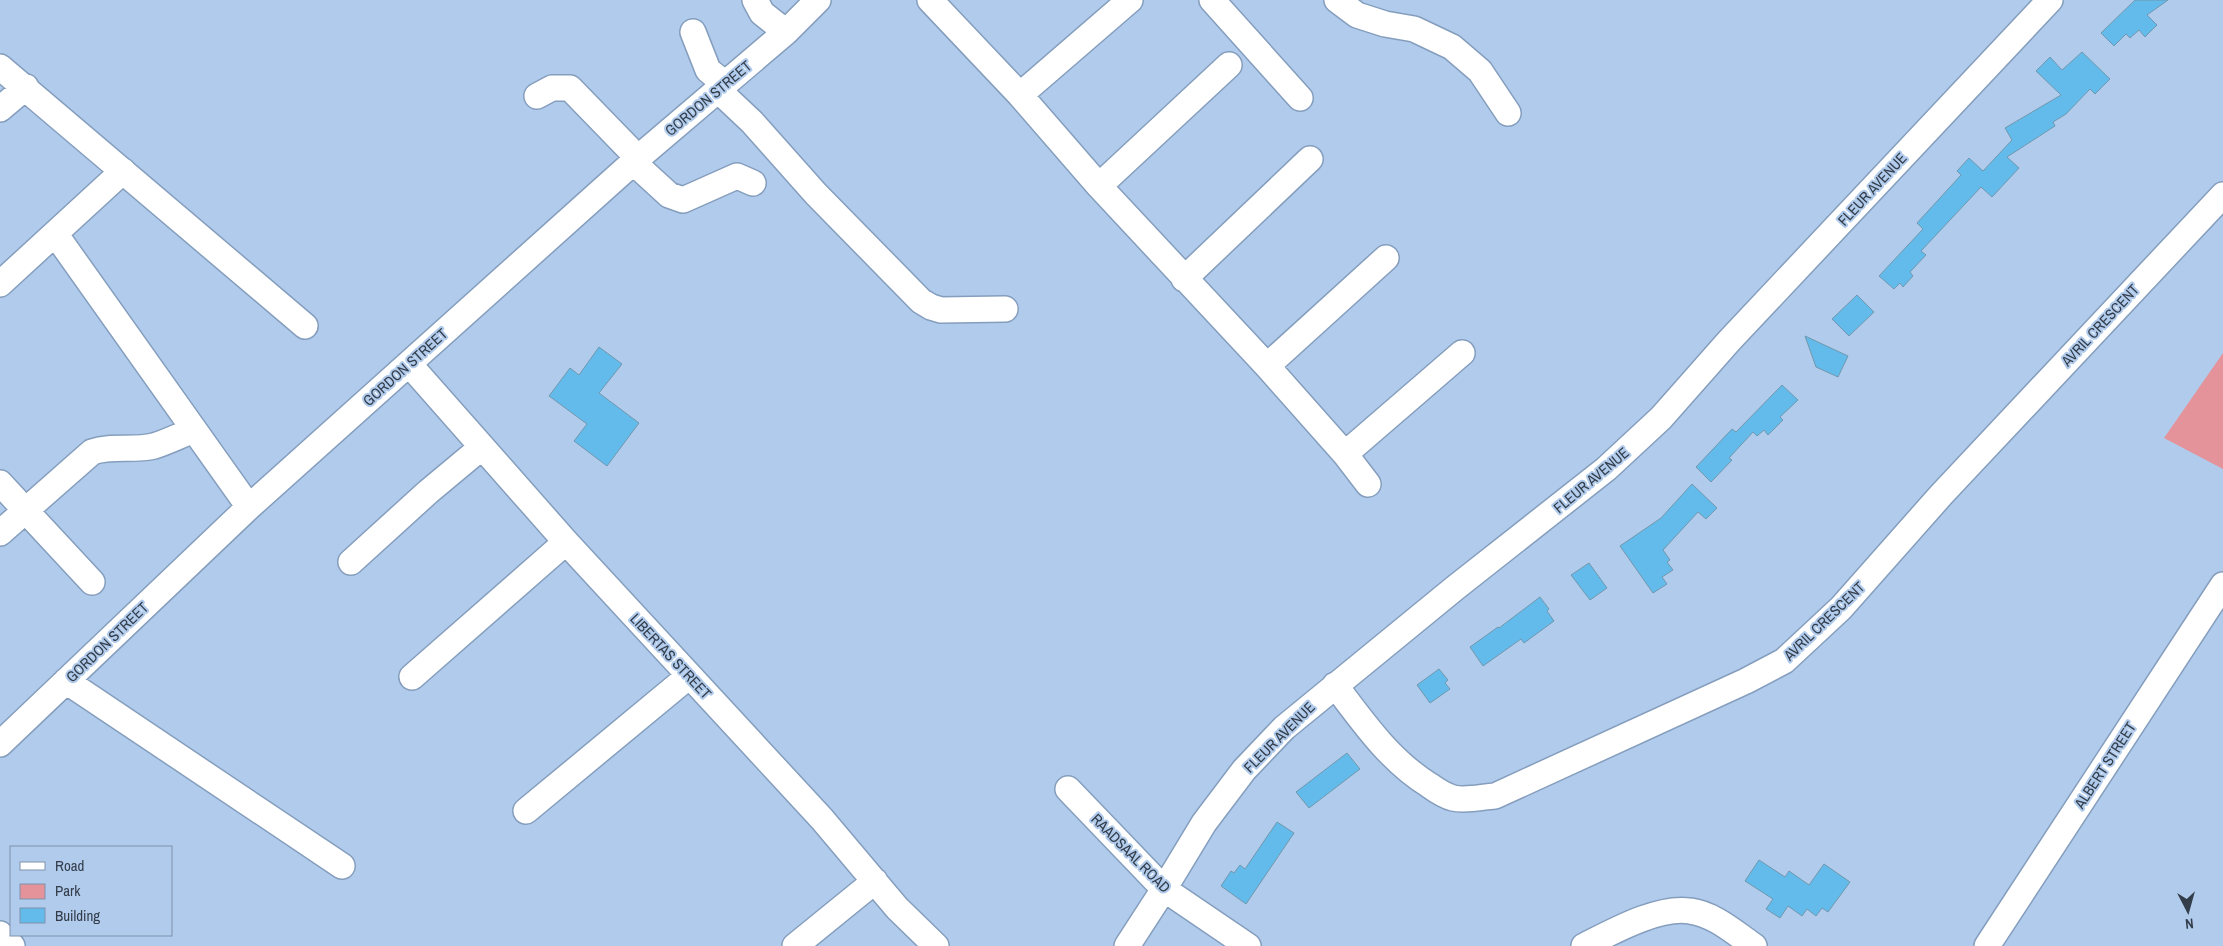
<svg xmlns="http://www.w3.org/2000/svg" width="2223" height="946" font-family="'Archivo Narrow',sans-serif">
<rect width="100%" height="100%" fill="#b1cbec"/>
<path fill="#e4939a" d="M2223,353V469L2164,438Z"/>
<path fill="#62bbea" stroke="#7198ae" d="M2135,0H2168L2147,15L2157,25L2145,37L2139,30L2130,38L2126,34L2114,46L2101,33Z
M2082,52L2110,79L2095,94L2090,89L2066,114L2053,122L2055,126L2007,157L2019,168L1992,197L1981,187L1921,251L1926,255L1910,272L1913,276L1903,287L1900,283L1894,289L1879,276L1923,229L1917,223L1961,175L1957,171L1969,158L1983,171L2012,140L2005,128L2061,95L2036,71L2050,57L2062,70Z
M1857,295L1874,312L1849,336L1832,319Z
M1805,336L1848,356L1838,377L1816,367Z
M599,347L622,364L599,393L639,423L607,466L574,441L587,424L549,396L570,368L579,375Z
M1782,385L1798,400L1780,417L1783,420L1768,435L1764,430L1757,436L1753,432L1729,458L1732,460L1711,482L1696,467L1732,429L1736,432Z
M1692,484L1717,508L1706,519L1698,512L1663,550L1670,560L1667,562L1673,570L1662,577L1667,584L1653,593L1620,546L1661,518Z
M1589,563L1607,588L1590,600L1571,575Z
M1540,597L1549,609L1547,611L1554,621L1524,643L1521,639L1483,666L1470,647L1498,627L1499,628Z
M1439,669L1448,680L1445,683L1450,689L1430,703L1417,685Z
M1347,753L1360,769L1309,808L1296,792Z
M1277,822L1294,833L1246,904L1221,886L1231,871L1234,873L1240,865L1245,869Z
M1759,860L1785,877L1789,871L1809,885L1824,864L1850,882L1828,912L1822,908L1816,916L1807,909L1802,916L1788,906L1780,918L1766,909L1773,899L1745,881Z"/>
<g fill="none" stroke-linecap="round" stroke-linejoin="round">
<defs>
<path id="minor" d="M755,0L762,13L786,32
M930,0L1020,95L1099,186L1267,366L1345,454L1368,484
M1212,0L1300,98
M1337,0L1357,15L1385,24L1414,29L1452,47L1480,71L1508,113
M693,32L708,70L725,84
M0,67L305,326
M718,90L752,122L816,194L921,301L931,307L941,310L1005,309
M1020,95L1130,0
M537,96L552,88H570L638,158
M0,109L26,87
M633,162L669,195L683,200L737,176L753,183
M1099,186L1229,65
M56,235L249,507
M1184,279L1310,159
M0,284L123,171
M409,364L566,542L822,819L897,908L936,946
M1267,366L1386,258
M1345,454L1462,353
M0,483L92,582
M0,533L92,452C111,445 134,451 154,446C167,442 181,435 194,430
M351,562L428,492L482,447
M412,677L566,542
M66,681L342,866
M1335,685C1363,722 1389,760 1429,785C1436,790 1445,796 1453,798C1466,801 1481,797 1495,796L1746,681L1784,661L1841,608L1941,495L2223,195
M0,744L249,507L638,158L786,32L818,0
M1068,789L1164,889L1248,946
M526,811L689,676
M0,934L12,946
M795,946L875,881
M1127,946L1164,889L1204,823L1244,770L1284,728L1455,588L1606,469L1661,418L1729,341L2050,0
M1584,946C1612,932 1658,906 1690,911C1714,914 1735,933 1754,946
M1987,946L2223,585"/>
</defs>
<use href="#minor" stroke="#859ebd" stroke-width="28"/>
<use href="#minor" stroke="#fff" stroke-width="25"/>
</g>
<g text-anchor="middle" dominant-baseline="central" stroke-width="4" stroke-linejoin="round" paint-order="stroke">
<g font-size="15" fill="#333d4a" stroke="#b1cbec">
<text transform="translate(708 98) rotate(-40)">GORDON STREET</text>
<text transform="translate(1872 189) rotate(-47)">FLEUR AVENUE</text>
<text transform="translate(2100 325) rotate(-47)">AVRIL CRESCENT</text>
<text transform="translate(405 367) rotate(-42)">GORDON STREET</text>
<text transform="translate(1591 480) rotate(-40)">FLEUR AVENUE</text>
<text transform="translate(1824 621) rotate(-44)">AVRIL CRESCENT</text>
<text transform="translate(107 642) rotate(-44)">GORDON STREET</text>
<text transform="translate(671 656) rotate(47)">LIBERTAS STREET</text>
<text transform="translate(1279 737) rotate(-45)">FLEUR AVENUE</text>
<text transform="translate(2105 765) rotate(-57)">ALBERT STREET</text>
<text transform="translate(1131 853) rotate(45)">RAADSAAL ROAD</text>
</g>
</g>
<rect x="10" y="846" width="162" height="90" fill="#b1cbec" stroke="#7f92ab"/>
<rect x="20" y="862" width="25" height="8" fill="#ffffff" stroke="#7f92ab"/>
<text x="55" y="871" font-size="15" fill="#333d4a">Road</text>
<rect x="20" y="884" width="25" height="15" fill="#e4939a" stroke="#7f92ab"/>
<text x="55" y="896" font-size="15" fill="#333d4a">Park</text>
<rect x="20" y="908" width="25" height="15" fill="#62bbea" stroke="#7f92ab"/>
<text x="55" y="921" font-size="15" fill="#333d4a">Building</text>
<g transform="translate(2188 911) rotate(174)" stroke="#b1cbec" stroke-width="4" paint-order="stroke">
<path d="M0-4L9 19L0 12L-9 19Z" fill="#333d4a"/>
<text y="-8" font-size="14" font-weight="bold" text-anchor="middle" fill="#333d4a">N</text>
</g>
</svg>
